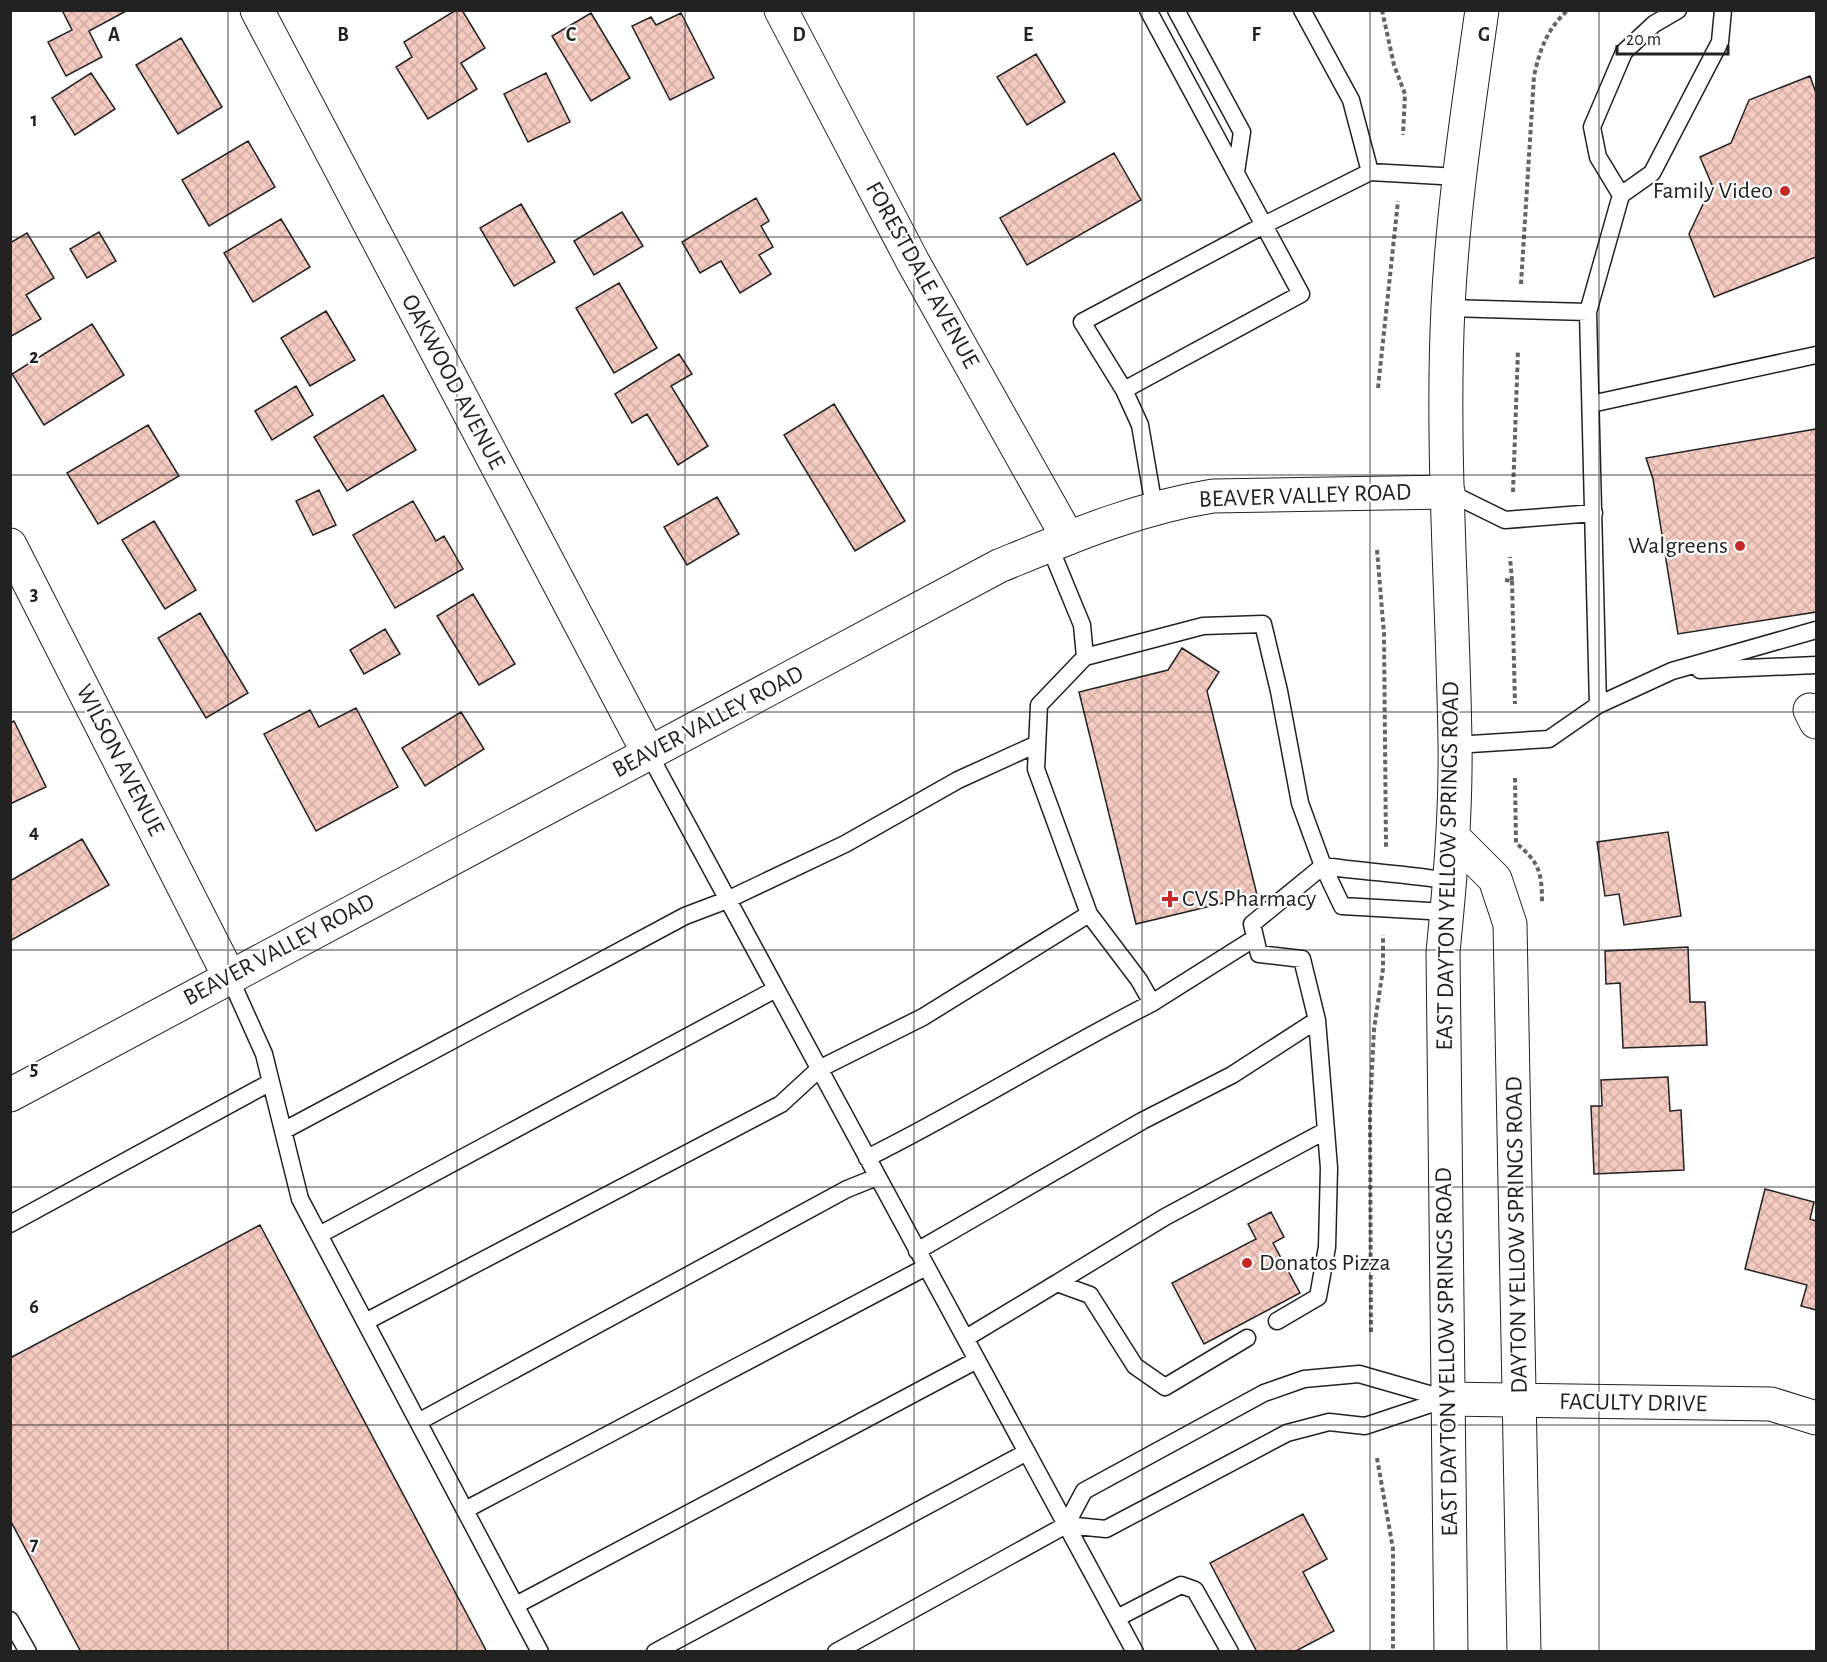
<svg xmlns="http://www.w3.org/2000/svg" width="1827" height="1662" font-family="'Alegreya Sans',sans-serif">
<defs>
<pattern id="building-cross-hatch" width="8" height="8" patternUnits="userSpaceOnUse" patternTransform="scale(1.5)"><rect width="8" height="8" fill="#f3c9c0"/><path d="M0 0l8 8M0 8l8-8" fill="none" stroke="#d0aca5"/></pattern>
</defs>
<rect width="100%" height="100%" fill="#fff"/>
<path fill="url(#building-cross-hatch)" stroke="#222" stroke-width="1.5" d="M62,10H128L89,31L102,57L66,76L48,42L72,30Z
M456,10H462L485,48L461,63L477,89L428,119L396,67L412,57L404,42Z
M591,13L630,78L591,101L552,36Z
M681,13L714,78L670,100L632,26L651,17L656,25Z
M181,38L222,107L178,134L136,65Z
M1036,54L1065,102L1027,125L997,77Z
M91,73L115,109L75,135L52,98Z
M546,73L570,122L528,142L504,94Z
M1810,76L1816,93V257L1714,297L1689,234L1712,185L1700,157L1731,143L1749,100Z
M248,141L275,187L209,226L182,180Z
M1114,153L1141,200L1027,265L1000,218Z
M756,198L769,221L761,226L773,247L759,255L771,274L740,293L721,261L700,273L682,242Z
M521,204L555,262L514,286L480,228Z
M622,212L643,246L594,275L574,241Z
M281,219L310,267L253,302L224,253Z
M99,232L116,261L87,278L70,249Z
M27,233L54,278L26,295L41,319L10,337V243Z
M619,283L657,348L614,373L576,308Z
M326,311L355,360L310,386L281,338Z
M92,324L124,375L44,425L12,374Z
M679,354L692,374L671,386L708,446L678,465L647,414L632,423L615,394Z
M296,386L313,415L272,440L255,411Z
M383,395L416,450L347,491L314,437Z
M834,404L905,521L855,551L784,435Z
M148,425L179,476L98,524L67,473Z
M1816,429V612L1678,634L1653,479L1646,458Z
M319,490L336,525L313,535L296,501Z
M717,497L739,534L687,565L664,527Z
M413,501L436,541L444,536L463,569L395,608L353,535Z
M154,521L196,590L165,609L122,540Z
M473,594L515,664L479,685L437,616Z
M200,613L248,693L206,718L158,638Z
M385,629L400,654L364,674L350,650Z
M1182,648L1219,672L1207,691L1257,895L1136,924L1079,692L1168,670Z
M356,708L398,787L316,831L264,734L310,710L319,727Z
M461,712L484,749L425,786L402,748Z
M14,721L46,787L10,804V723Z
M1668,832L1681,916L1624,925L1619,894L1605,896L1597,842Z
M82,839L109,885L10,941V881Z
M1688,947L1690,1002H1705L1707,1045L1623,1048L1620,983L1606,984L1605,951Z
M1668,1077L1670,1111L1681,1110L1684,1170L1594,1174L1591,1106H1602L1601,1080Z
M1765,1189L1814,1202L1810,1219L1816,1221V1310L1801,1306L1807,1285L1745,1269Z
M1271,1212L1284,1237L1273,1243L1300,1293L1204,1344L1172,1283L1256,1239L1248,1224Z
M260,1225L487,1652H81L10,1520V1358Z
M1303,1514L1327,1559L1303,1572L1334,1631L1294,1652H1257L1210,1563Z"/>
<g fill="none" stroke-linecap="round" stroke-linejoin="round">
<defs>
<path id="service" d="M1176,10L1242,132L1236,172
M1302,10L1351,100L1370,172
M1621,195L1598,157L1592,127L1624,52L1654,24L1678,10
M1448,308L1588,312
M1124,390L1301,294L1148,10
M1591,404L1816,355
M1448,492L1505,520L1594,513
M1154,507L1140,425L1124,390L1082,322L1266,224L1370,172L1459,177
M1049,545L1082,625L1085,657
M1700,670L1816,665
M1598,705L1588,312L1621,195L1652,173L1720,42L1723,10
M1455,745L1549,739L1598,705L1672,671L1816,630
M649,754L1135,1652
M1255,938L1152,1003L1139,980L1089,914L1036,769L1039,705L1085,657L1203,626L1263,624L1279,691L1300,803L1323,866L1342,906L1447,912
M229,976L264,1054L300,1199L540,1652
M283,1131L685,916L727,900L845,844L958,780L1037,744
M867,1158C964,1110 1055,1052 1152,1003
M10,1224L271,1082
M319,1235L776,989
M917,1251L1142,1121L1232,1075L1317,1020
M1057,1283L1165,1217L1325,1131
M1277,1321L1318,1297L1327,1247L1329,1168L1317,1020L1302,959L1259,954L1252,924L1323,866C1366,872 1408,874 1450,881
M365,1322L781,1104L819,1069L923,1017L1089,914
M966,1338L1057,1283L1090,1295L1135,1366L1165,1387L1247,1338
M418,1422L847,1189L877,1177
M465,1510L926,1267
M1066,1525L1106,1529L1287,1433L1329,1422L1365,1426L1446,1399
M516,1605L977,1360
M1117,1618L1181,1585L1195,1590L1230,1652
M10,1620L28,1652
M655,1652L1027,1452
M836,1652L1066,1525L1084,1491L1264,1393L1304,1379L1359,1374L1446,1399"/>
<path id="minor" d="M257,10L649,754
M781,10L913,262L1068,538
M10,545L229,976
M1810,710L1816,722
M1454,838L1495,879L1510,924L1524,1652
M1446,1399L1771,1404L1816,1418"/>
<path id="tertiary" d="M10,1095L999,566C1070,537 1137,508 1213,496L1448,492"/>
<path id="secondary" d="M1451,1652L1443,952C1450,882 1456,813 1455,743C1453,598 1441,452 1448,307C1453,208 1468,109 1482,10"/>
</defs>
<use href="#service" stroke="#222" stroke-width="19"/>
<use href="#minor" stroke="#222" stroke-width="35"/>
<use href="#tertiary" stroke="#222" stroke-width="35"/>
<use href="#secondary" stroke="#222" stroke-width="35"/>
<path stroke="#646464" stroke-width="4" stroke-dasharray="4.5 3" stroke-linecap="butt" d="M1382,10L1394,65L1405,94L1403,135
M1521,284L1534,76C1540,49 1547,29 1568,10
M1378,388L1398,201
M1513,492L1518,350
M1377,550L1384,634L1386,847
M1505,580L1512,581L1510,557
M1512,581L1515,704
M1515,778L1516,843C1539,862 1542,872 1542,902
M1371,1332L1370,1110L1374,1029L1383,969V935
M1377,1458L1393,1549V1652"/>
<use href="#service" stroke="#fff" stroke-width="16"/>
<use href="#minor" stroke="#fff" stroke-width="33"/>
<use href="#tertiary" stroke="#fff" stroke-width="33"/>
<use href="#secondary" stroke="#fff" stroke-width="33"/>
</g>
<path fill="none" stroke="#222" stroke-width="1.5" stroke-opacity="0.55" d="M228,10V1652M457,10V1652M685,10V1652M914,10V1652M1142,10V1652M1370,10V1652M1599,10V1652M10,237H1816M10,475H1816M10,712H1816M10,950H1816M10,1187H1816M10,1425H1816"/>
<g fill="#c62828" stroke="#fff" stroke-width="2">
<circle cx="1785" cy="191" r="6"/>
<circle cx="1740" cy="546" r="6"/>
<path d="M1167 890h6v6h6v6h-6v6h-6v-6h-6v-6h6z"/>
<circle cx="1247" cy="1263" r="6"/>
</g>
<g text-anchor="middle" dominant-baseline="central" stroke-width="4.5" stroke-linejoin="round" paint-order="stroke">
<g font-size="24" fill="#222" stroke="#fff" text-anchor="end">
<text x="1773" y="191">Family Video</text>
<text x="1728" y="546">Walgreens</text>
<text x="1182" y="899" text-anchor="start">CVS Pharmacy</text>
<text x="1259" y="1263" text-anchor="start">Donatos Pizza</text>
</g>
<g font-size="24" fill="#222" stroke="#fff">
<text transform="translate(922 275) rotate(61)">FORESTDALE AVENUE</text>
<text transform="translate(453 382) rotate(62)">OAKWOOD AVENUE</text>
<text transform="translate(1305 496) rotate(-2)">BEAVER VALLEY ROAD</text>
<text transform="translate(708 722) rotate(-28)">BEAVER VALLEY ROAD</text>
<text transform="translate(120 760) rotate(63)">WILSON AVENUE</text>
<text transform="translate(1448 866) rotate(-89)">EAST DAYTON YELLOW SPRINGS ROAD</text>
<text transform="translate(279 950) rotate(-28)">BEAVER VALLEY ROAD</text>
<text transform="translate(1517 1235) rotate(-91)">DAYTON YELLOW SPRINGS ROAD</text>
<text transform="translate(1447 1352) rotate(-91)">EAST DAYTON YELLOW SPRINGS ROAD</text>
<text transform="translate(1633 1403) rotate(1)">FACULTY DRIVE</text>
</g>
</g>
<g font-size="20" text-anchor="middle" font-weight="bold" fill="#222" stroke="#fff" stroke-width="4.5" stroke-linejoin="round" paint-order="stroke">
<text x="114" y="41">A</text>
<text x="343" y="41">B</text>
<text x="571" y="41">C</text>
<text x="799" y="41">D</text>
<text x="1028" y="41">E</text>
<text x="1256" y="41">F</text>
<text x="1484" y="41">G</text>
<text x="34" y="126">1</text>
<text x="34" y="363">2</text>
<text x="34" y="600">3</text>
<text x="34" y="838">4</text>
<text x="34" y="1075">5</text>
<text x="34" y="1313">6</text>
<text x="34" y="1550">7</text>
</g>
<rect width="1827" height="1662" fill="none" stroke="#222222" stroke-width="24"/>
<path d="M1617 45v9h111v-9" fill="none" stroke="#222222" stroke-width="3"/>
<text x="1626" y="45" font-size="18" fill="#222222" stroke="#ffffff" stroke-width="4.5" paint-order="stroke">20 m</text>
</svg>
